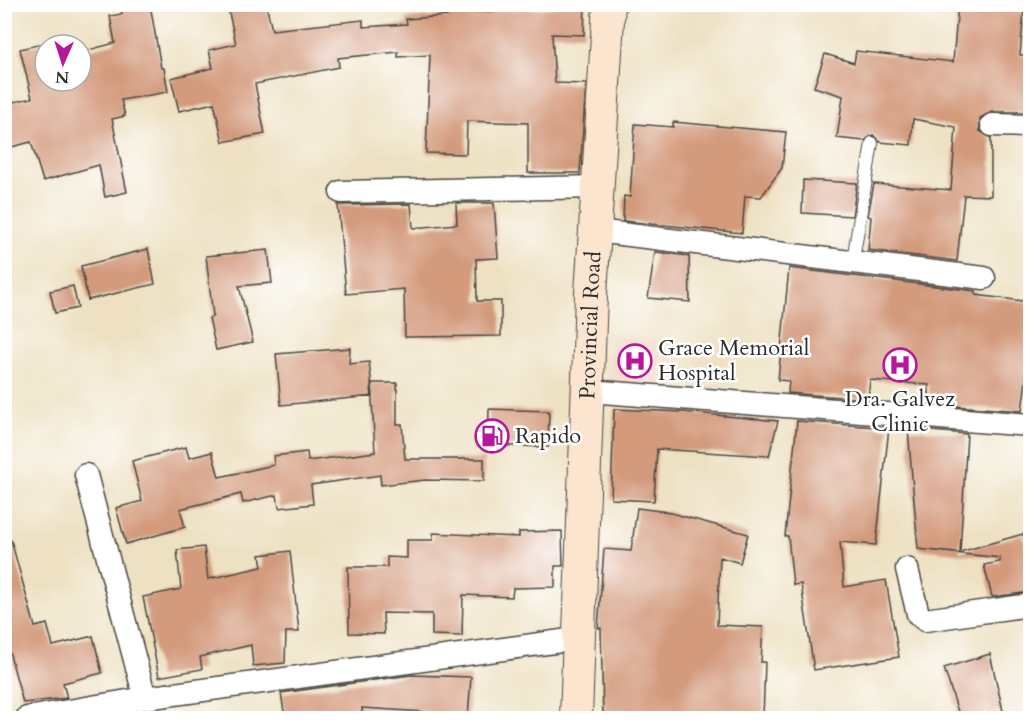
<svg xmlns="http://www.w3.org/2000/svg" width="1035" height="723" font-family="Cardo,serif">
<rect width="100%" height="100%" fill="#fff"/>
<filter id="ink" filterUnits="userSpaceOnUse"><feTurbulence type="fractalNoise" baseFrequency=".0167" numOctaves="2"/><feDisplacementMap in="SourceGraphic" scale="12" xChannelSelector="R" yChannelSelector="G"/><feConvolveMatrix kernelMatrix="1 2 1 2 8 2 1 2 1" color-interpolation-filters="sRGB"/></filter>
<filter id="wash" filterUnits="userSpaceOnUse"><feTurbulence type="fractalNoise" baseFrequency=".008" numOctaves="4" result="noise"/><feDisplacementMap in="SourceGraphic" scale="24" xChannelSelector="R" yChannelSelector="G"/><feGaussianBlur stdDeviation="1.35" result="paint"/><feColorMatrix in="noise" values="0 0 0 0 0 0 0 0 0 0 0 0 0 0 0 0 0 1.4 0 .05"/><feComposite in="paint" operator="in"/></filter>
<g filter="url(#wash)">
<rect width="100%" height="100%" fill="#eee1c2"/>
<path fill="#f4d3c1" d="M611,337L661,339L659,386L610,384Z"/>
<g id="blocks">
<path fill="#d39a7c" d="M120,4H150L161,68H164L168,92L121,100L125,116L112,119L127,192L105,197L99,165L43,181L31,142L4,149V104L32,98L20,49L63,39L64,45H45V81H81V52L115,43L110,16L122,14Z
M227,4H266L272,30L363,20V27L407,24L406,19L447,16L446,6L462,4H475L476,12L556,7V4H585L584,35L552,34L555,83L586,84L580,173H528V123L467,121L466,154L426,153L430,55L398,57V52L338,58L339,67L255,84L265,134L223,142L214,103L179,111L171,78L213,68L209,50L236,44Z
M958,4L1024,10L1020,55H1029L1026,112H992L980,118V131L991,138V196L964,195L957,261L868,250L871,217L868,216L874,184L951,190L956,127L913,119L911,145L880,142L873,135L864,141L837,138L843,96L814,87L825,54L854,63L856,51L953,62Z
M673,122L786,132L782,168L761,197L745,196L742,233L623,221L624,196L630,197L635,124L673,127Z
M803,180L857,183L852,216L802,213Z
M456,203H494L498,258L476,259L477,301H501V336L405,337L404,289L346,294L338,205L411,204L413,228L457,224Z
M148,249L155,284L88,300L81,266Z
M268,250L272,283L239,286L253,342L216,350L209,318L213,316L206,256Z
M655,252L689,256L690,302L648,298Z
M789,268L976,291V295L1030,302V349L1022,411L929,404V385L870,380L868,399L788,393L789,381L778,380Z
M73,286L78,308L55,313L50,291Z
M350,348L349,364L369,362L373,396L281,405L276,354Z
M371,383H397V424H402L405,459H484V481L425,480L381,485L380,475L311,485L313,504L279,508L277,495L243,503L241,494L180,509L185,527L126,544L116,508L142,501L132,461L186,447L189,458L212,452L219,477L274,465L273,456L307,452L308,461L375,452Z
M489,409L549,411L548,447L488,445Z
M614,409L683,412L778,421L769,456L657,449L654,501L611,499Z
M797,421L889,428L876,545L840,542L844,587L886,580L899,657L814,670L801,584L793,585L788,536H785Z
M908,429L967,434L960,552L1023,534L1030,563V592L992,597L984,565L1000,562V558L918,549Z
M637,508L668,512L748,534L740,563L720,557L717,625L763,627L761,662H765L763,718H603L601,628H598L604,549L631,551Z
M562,531L563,566H555V587L513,588L512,597L463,595L462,636L432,635V614L383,613L384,634L349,633L348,567H387V557L407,558V540H433V533L519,537V532Z
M11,540L35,627L47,624L53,646L93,636L102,673L63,683L67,698L23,703L4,632V541Z
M204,547L208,579L262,567L260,555L290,551L299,632H286L285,663L253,666L251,645L200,657L202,669L159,677L143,597L181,589L177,550Z
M990,654L1003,711L960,718L944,668Z
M411,675L471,677L468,718H425V712L362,708V718H285L281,693Z"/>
</g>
</g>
<g filter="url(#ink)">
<use href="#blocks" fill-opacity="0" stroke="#484642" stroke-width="1.5"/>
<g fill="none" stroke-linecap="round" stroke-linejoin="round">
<defs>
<path id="lane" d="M853,260L872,143"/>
<path id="street" d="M992,125L1030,126
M341,192L598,187
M596,231L984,278
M589,391L1030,425
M86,475L145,698
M907,569L918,614L925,620L1030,605
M27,718L145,698L576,639"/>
<g id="secondary">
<path id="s1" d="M576,718L591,294L609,4"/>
</g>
</defs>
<use href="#lane" stroke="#484642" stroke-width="14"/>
<use href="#street" stroke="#484642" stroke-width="25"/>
<use href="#secondary" stroke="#484642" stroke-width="34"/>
<use href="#lane" stroke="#fff" stroke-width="12"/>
<use href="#street" stroke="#fff" stroke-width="22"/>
<use href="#secondary" stroke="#fce5cf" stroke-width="32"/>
</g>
</g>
<defs>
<symbol id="hospital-ring" viewBox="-11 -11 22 22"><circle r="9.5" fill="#fff" stroke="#b5179e" stroke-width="1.5"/><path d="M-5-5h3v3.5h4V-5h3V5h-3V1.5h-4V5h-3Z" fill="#b5179e"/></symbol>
<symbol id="fuel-ring" viewBox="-11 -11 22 22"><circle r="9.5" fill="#fff" stroke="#b5179e" stroke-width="1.5"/><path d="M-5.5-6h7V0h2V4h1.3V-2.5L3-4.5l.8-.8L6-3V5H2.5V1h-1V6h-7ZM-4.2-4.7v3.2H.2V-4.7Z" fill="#b5179e"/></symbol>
</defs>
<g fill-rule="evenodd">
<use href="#hospital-ring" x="616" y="342" width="38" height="38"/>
<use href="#hospital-ring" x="881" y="346" width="38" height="38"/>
<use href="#fuel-ring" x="473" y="417" width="38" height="38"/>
</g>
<g text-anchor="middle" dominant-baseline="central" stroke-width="5" stroke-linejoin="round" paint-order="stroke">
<g font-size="22" fill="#2b2b2b" stroke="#fff">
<text stroke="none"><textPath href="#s1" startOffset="393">Provincial Road</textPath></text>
</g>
<g font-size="22" fill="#2b2b2b" stroke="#fff" text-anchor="start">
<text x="658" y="348">Grace Memorial<tspan x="658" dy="25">Hospital</tspan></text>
<text x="900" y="399" text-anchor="middle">Dra. Galvez<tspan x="900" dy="25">Clinic</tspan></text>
<text x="515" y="436">Rapido</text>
</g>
</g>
<rect width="1035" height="723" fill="none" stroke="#fff" stroke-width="24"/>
<g transform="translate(63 63) rotate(183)"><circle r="28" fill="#ffffff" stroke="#aaaaaa" stroke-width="1.5"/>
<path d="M0-4.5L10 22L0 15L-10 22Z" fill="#b5179e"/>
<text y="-9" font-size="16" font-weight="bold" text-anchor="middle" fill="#2b2b2b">N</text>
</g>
</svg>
